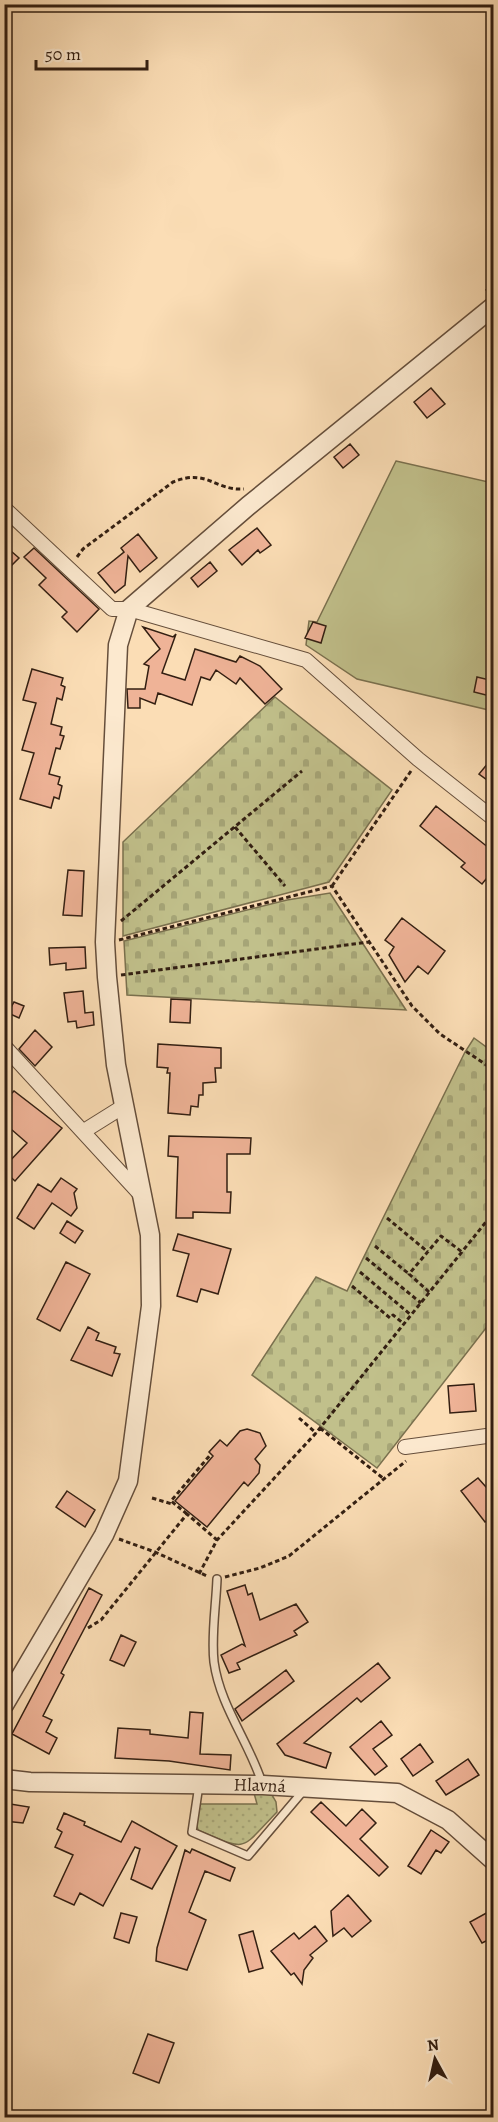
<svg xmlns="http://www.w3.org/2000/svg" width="498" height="2122" font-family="Alegreya,serif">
<defs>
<pattern id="grass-dots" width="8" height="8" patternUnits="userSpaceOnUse" patternTransform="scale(1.5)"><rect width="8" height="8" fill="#c1c08b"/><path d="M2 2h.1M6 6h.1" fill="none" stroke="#a6a577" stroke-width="1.8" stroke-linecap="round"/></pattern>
<pattern id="cemetery-stones" width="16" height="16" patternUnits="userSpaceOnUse" patternTransform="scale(1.5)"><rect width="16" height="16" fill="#c1c08b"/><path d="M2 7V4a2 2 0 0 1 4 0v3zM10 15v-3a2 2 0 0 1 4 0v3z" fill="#a6a577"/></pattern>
</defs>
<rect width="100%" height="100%" fill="#fbddb5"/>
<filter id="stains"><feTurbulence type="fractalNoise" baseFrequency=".00333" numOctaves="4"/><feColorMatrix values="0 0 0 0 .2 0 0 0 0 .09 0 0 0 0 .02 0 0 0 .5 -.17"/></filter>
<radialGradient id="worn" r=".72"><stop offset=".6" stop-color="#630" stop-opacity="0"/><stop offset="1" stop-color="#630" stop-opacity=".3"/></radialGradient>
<path fill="url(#grass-dots)" stroke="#7a704e" stroke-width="1.5" d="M254,1793L272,1795L276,1802L277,1812C239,1851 249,1852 198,1830L196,1822L200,1804H257Z"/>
<path fill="url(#cemetery-stones)" stroke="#7a704e" stroke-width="1.5" d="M275,697L392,790L329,882L123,936V842Z
M330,893L406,1010L127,995L124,941L287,900Z
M474,1038L493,1052V1319L377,1468L252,1375L316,1277L347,1291L465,1052Z"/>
<path fill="#c1c08b" stroke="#7a704e" stroke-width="1.5" d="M396,461L493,483V711L357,679L306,645L309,621L317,622Z"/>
<path fill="#efb397" stroke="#331f12" stroke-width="1.5" d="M431,388L445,404L427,418L414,402Z
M350,444L359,455L343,468L334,457Z
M257,528L271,545L260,553L258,550L242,565L229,550Z
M138,534L157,558L140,572L128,556L125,585L115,593L98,573L124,552L121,548Z
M4,545L19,558L4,573Z
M34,548L99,609L77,632L62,617L67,612L39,585L46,578L24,557Z
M210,562L217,571L198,587L191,578Z
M313,622L326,626L321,643L305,638Z
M143,627L173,637L176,634L162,673L185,680L195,649L236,662L240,656L260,666L282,689L265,704L240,678L236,684L216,670L210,680L201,677L192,705L158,693L155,704L140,698V708H128L127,689H145L149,666L144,664L160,649Z
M32,669L63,678L61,685L65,687L62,700L57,698L51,724L62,727L60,735L64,736L60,749L56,748L49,774L60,777L58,784L62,786L59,799L54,797L51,808L20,799L34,753L22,750L36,703L23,700Z
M477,677L494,681V697L474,692Z
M494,756V785L479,774Z
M436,806L494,852V886L486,879L482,884L461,867L465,863L420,826Z
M68,870L84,871L82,916L63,915Z
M402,918L445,951L428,974L418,966L405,982L389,955L394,947L385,940Z
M85,947L86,968L66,970V963L50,965L49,948Z
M83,991L85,1013L93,1012L94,1025L77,1028L76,1021L68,1022L64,993Z
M171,999L191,1000L190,1023L170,1022Z
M14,1002L24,1006L19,1018L8,1013Z
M35,1030L52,1047L35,1066L19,1049Z
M158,1044L221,1048V1068H215L216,1082L203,1083V1095H199L198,1107L191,1106L190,1115L168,1113L170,1073H167L168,1068L157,1067Z
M4,1087L12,1093L14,1091L62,1128L15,1181L4,1171V1167L27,1143L4,1123Z
M169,1136L251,1138L250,1154H227V1192H231L230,1213L193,1212V1218H176L178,1157L168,1156Z
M61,1178L77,1189L74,1193L77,1208L71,1216L52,1203L34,1229L17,1218L38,1184L51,1192Z
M67,1221L83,1231L75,1243L60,1233Z
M178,1234L231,1249L218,1294L201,1289L197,1302L177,1296L189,1254L173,1250Z
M66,1262L90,1274L60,1331L37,1319Z
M88,1327L99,1333L96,1340L116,1347L114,1353L120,1354L112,1376L71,1360Z
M474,1384L476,1411L450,1413L448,1386Z
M247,1429L260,1433L266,1446L255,1459L260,1465L259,1473L248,1486L244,1482L207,1527L175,1501L213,1456L209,1452L220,1440L227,1446L240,1431Z
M478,1478L494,1496V1516L485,1522L461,1491Z
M67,1491L95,1510L85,1527L56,1507Z
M245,1585L248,1595L252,1593L260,1620L296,1604L308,1622L294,1631L297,1635L237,1663L240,1669L229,1673L221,1655L242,1644L245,1646L227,1591Z
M89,1588L102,1595L61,1673L64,1675L43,1716L52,1720L46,1732L57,1738L49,1754L12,1734Z
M121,1635L136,1642L124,1666L110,1660Z
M378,1663L390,1678L361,1702L357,1698L304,1743L331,1753L326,1768L285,1755L277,1744Z
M286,1670L294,1681L242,1721L235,1709Z
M190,1712L203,1713L200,1754L231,1755L230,1770L169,1761L115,1758L118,1728L150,1730V1734L188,1738Z
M381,1721L392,1735L373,1749L387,1766L375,1775L350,1747Z
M420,1744L433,1762L413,1776L401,1759Z
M468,1759L479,1775L446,1795L436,1781Z
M321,1802L346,1826L362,1809L376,1823L360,1839L388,1867L379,1876L311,1812Z
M4,1803L29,1807L23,1823L4,1821Z
M64,1813L85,1822L84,1825L121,1842L132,1821L177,1846L152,1889L131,1879L140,1849L135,1847L103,1906L80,1893L74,1905L54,1896L73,1855L55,1847L62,1832L57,1829Z
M431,1830L449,1842L441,1853L436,1850L421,1874L408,1866Z
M192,1849L235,1868L230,1881L205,1871L189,1912L206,1920L187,1970L156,1961L157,1948L185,1850L190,1853Z
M348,1895L371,1921L352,1937L344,1928L333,1936L331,1911Z
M490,1911L494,1917V1937L482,1943L470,1922Z
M121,1913L137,1917L129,1943L114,1938Z
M315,1926L327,1941L310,1955L313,1958L304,1970L302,1984L294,1973L291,1975L271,1951L294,1933L299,1939Z
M253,1931L263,1968L249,1972L239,1935Z
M148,2034L174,2043L159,2083L133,2073Z"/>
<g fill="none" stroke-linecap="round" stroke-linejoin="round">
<defs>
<path id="service" d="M217,1579C216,1606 211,1636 214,1662C220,1706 249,1742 262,1783
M199,1785L192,1832L248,1856L304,1790"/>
<path id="minor" d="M4,508L112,609H129L306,660L418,759L494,819
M4,1046L141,1195
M84,1131L124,1106
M405,1447L494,1435"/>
<g id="tertiary">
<path d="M4,1705L104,1535L128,1481L151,1306L150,1235L116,1065L107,977L105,942L118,645L129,609L248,506L494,306"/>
<path id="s1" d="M4,1779L30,1782L263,1785L397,1793L448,1820L494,1861"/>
</g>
</defs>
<use href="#service" stroke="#654e3b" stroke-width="10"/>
<use href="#minor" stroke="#654e3b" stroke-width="16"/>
<use href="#tertiary" stroke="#654e3b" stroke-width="21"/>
<path stroke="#331f12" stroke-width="3" stroke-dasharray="4.5 3" stroke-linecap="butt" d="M486,291L494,284
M77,557L83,549L173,482C207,468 215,491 244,489
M235,827L285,886
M332,886L411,771
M121,921L302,771
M119,940L332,886L412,1006L440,1034L494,1070
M121,975L369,942
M387,1218L428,1252
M375,1246L409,1274
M366,1258L421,1303
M360,1272L411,1315
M352,1286L390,1318L393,1315L404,1324
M429,1292L409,1274L441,1236L462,1252
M299,1418L316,1433
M320,1428L384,1479
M152,1498L172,1504
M187,1514L171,1501L211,1454
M119,1539L155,1552L207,1576
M199,1574L217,1540L316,1433L494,1212
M225,1577L260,1568L289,1556L406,1461
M88,1628L101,1620L187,1514L217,1540"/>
<use href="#service" stroke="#fce9cf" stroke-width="7"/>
<use href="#minor" stroke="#fce9cf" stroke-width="14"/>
<use href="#tertiary" stroke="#fce9cf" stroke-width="18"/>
</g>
<g text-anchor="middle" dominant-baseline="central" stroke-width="6" stroke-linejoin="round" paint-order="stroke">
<g font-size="18" fill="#331f12" stroke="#fce9cf">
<text stroke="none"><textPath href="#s1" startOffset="256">Hlavná</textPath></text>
</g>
</g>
<rect width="498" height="2122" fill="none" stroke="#fbddb5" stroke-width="24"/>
<rect x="6" y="6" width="486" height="2110" fill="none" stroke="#331f12" stroke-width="3"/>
<rect x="12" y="12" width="474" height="2098" fill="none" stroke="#331f12" stroke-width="1.5"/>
<g transform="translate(435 2059) rotate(352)" stroke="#fce9cf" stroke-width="4.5" paint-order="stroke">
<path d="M0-4.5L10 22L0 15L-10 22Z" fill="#331f12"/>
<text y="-9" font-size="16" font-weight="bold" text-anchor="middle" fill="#331f12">N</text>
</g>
<path d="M36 60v9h111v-9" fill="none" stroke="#331f12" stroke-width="3"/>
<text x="45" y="60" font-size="18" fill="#331f12" stroke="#fce9cf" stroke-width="4.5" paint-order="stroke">50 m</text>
<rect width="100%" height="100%" filter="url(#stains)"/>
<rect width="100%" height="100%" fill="url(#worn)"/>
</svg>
